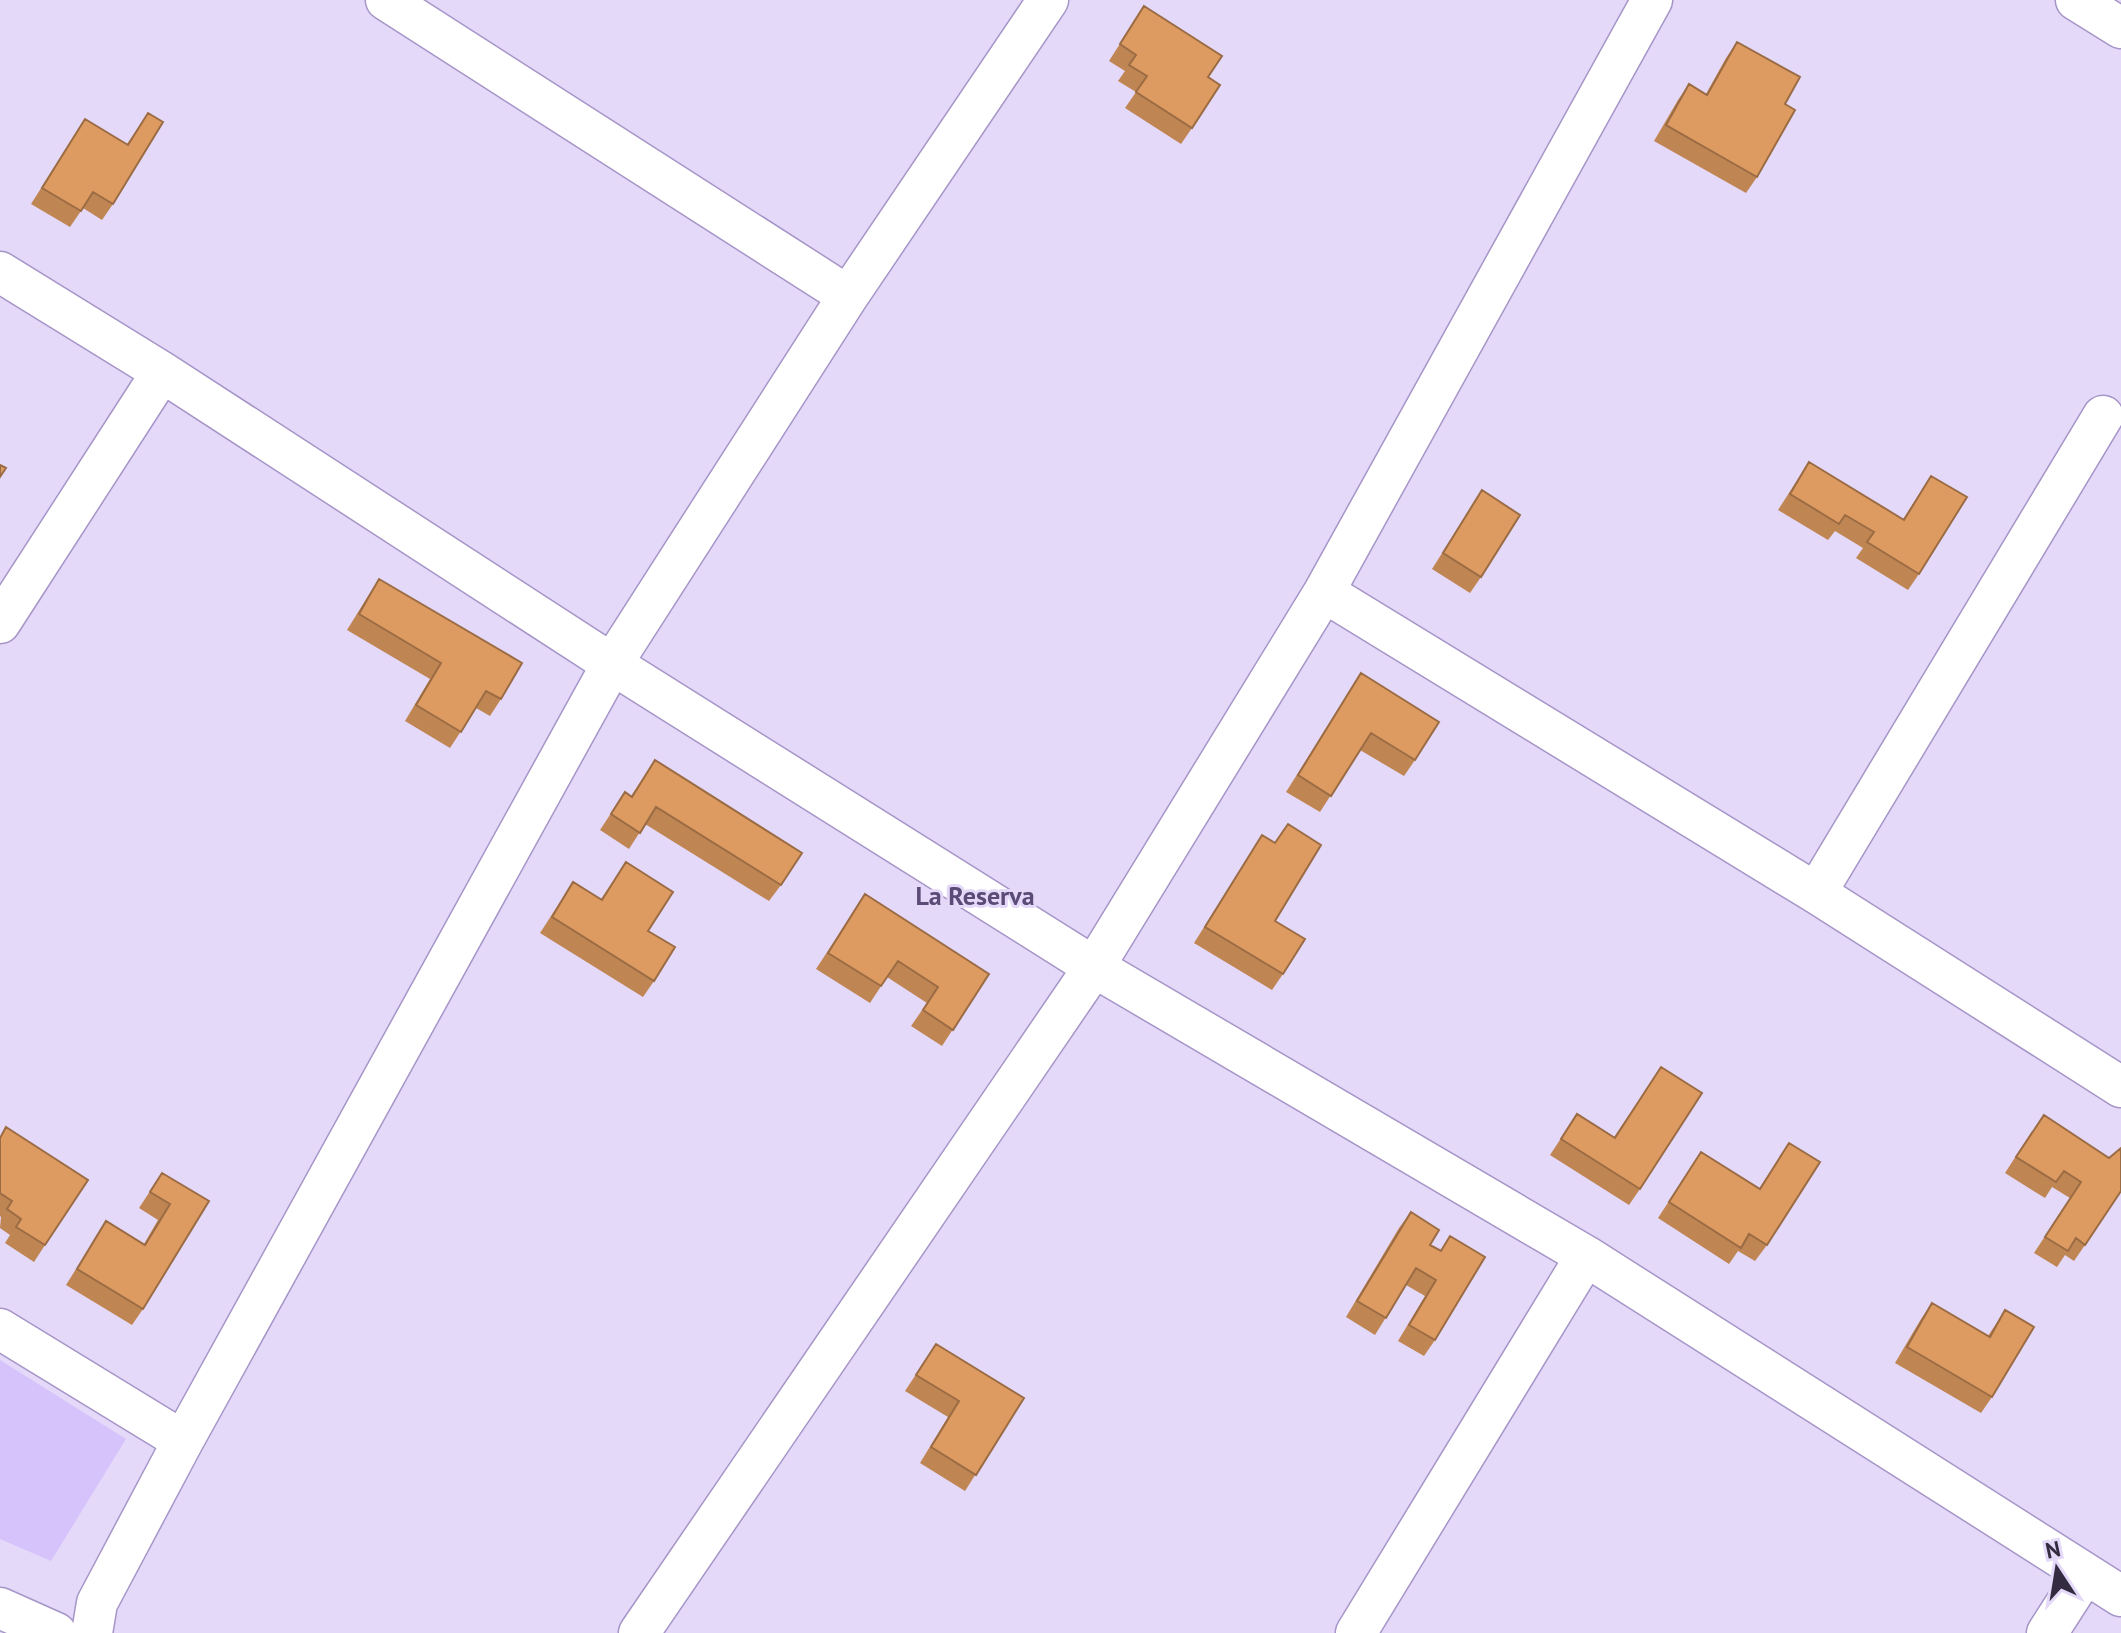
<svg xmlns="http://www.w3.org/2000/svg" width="2121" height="1633" font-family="'PT Sans',sans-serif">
<rect width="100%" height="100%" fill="#e4d9f9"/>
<path fill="#d6c3fb" d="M0,1360L126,1439L51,1561L0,1539Z"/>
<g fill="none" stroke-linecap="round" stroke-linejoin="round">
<defs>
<path id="street" d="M386,0L848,296
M2076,0L2121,28
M0,272L162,372L612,664L1094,967L1586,1256L2121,1596
M1324,592L1816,893L2121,1087
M0,623L162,372
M1816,893L2103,416
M0,1329L183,1441
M0,1608L56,1633
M92,1633L97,1603L183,1441L612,664L848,296L1048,0
M639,1633L1094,967L1324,592L1652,0
M1356,1633L1586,1256
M2047,1633L2085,1574"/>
</defs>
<use href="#street" stroke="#a695c7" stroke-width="43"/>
<use href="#street" stroke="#fff" stroke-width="40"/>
</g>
<path fill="#bf8553" d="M1144,6L1208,77L1192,128L1181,144L1125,108L1136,92L1118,81L1125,71L1109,61Z
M1737,42L1785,104L1757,177L1746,193L1654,141L1678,100L1689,84L1706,94L1726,58Z
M148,113L113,204L102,220L83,208L70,227L31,204L85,119L127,144Z
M1809,462L1903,519L1931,476L1919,574L1908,590L1856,558L1863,548L1835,531L1828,540L1778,510Z
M1482,490L1481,577L1470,593L1432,569Z
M379,579L501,699L490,716L476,708L450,748L405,721L430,679L347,630L368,596Z
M1361,673L1415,760L1404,776L1360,750L1320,812L1286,792Z
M655,760L781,885L769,901L645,824L629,849L600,830L625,792L631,796Z
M1288,824L1275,921L1283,974L1272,990L1194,943L1262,835L1275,843Z
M626,862L648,931L654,981L643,997L540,933L573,882L601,899Z
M865,894L989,974L942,1046L911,1026L927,1003L887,977L870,1003L816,969Z
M1661,1067L1640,1189L1629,1205L1550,1155L1577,1114L1614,1137Z
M2032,1131L2109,1158L2085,1245L2074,1261L2065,1255L2057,1267L2034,1253L2070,1198L2052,1187L2045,1198L2005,1173Z
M0,1137L45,1245L34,1262L5,1243L10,1235L0,1228L1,1217L0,1216Z
M1789,1143L1767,1245L1755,1261L1738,1251L1729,1264L1658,1218L1701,1152L1759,1189Z
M162,1173L209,1201L143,1309L132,1325L66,1285L106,1221L144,1244L158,1220L139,1208Z
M1411,1212L1430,1245L1440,1251L1450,1236L1435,1340L1424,1356L1398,1341L1425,1296L1406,1285L1375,1335L1346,1317L1399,1228Z
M1932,1303L1988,1336L2005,1310L1992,1397L1981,1413L1895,1363L1921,1319Z
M936,1344L1024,1398L965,1491L920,1463L948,1417L905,1391Z"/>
<path fill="#de9b61" stroke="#9b6c44" stroke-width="2" d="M1144,6L1222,56L1208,77L1220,85L1192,128L1136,92L1147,76L1129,65L1136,55L1120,44Z
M1737,42L1800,77L1785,104L1795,110L1757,177L1666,125L1689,84L1707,95Z
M148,113L163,122L113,204L93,192L81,211L42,188L85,119L128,145Z
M1809,462L1904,520L1931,476L1967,497L1919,574L1867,542L1874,532L1845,515L1839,524L1790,494Z
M0,465L6,468L0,477Z
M1482,490L1520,515L1481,577L1443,553Z
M379,579L522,663L501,699L486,691L461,732L416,705L441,663L359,614Z
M1361,673L1439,722L1415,760L1371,733L1331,796L1298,775Z
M655,760L802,853L781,885L656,807L640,833L611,814L625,792L632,797Z
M1288,824L1321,845L1275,921L1305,939L1283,974L1205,927L1262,835L1275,843Z
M626,862L673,892L648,931L675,947L654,981L552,917L573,882L602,900Z
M865,894L989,974L953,1030L923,1010L938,987L898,961L881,986L828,953Z
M1661,1067L1702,1093L1640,1189L1561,1139L1577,1114L1615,1138Z
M2044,1115L2109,1158L2121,1148V1191L2085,1245L2076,1238L2068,1251L2045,1237L2081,1182L2064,1171L2056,1182L2016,1157Z
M6,1127L88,1180L45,1245L16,1227L21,1219L7,1209L12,1201L0,1193V1138Z
M1789,1143L1820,1162L1767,1245L1749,1234L1741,1248L1669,1202L1701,1152L1760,1189Z
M162,1173L209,1201L143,1309L77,1269L106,1221L145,1245L170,1204L150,1192Z
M1411,1212L1439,1230L1430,1245L1441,1251L1450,1236L1485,1257L1435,1340L1409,1325L1436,1280L1416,1268L1386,1318L1357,1301Z
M1932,1303L1990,1337L2005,1310L2034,1327L1992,1397L1907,1347Z
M936,1344L1024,1398L976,1475L931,1447L959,1401L916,1375Z"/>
<g text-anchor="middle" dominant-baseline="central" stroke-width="6" stroke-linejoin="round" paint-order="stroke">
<g font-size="26" font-weight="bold" fill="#5b4b77" stroke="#e4d9f9">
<text x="975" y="895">La Reserva</text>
</g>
</g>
<g transform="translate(2057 1569) rotate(348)" stroke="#e4d9f9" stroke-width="6" paint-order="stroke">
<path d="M0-6L14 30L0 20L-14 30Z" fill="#332c41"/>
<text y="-12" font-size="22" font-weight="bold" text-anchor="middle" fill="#332c41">N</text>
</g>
</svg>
